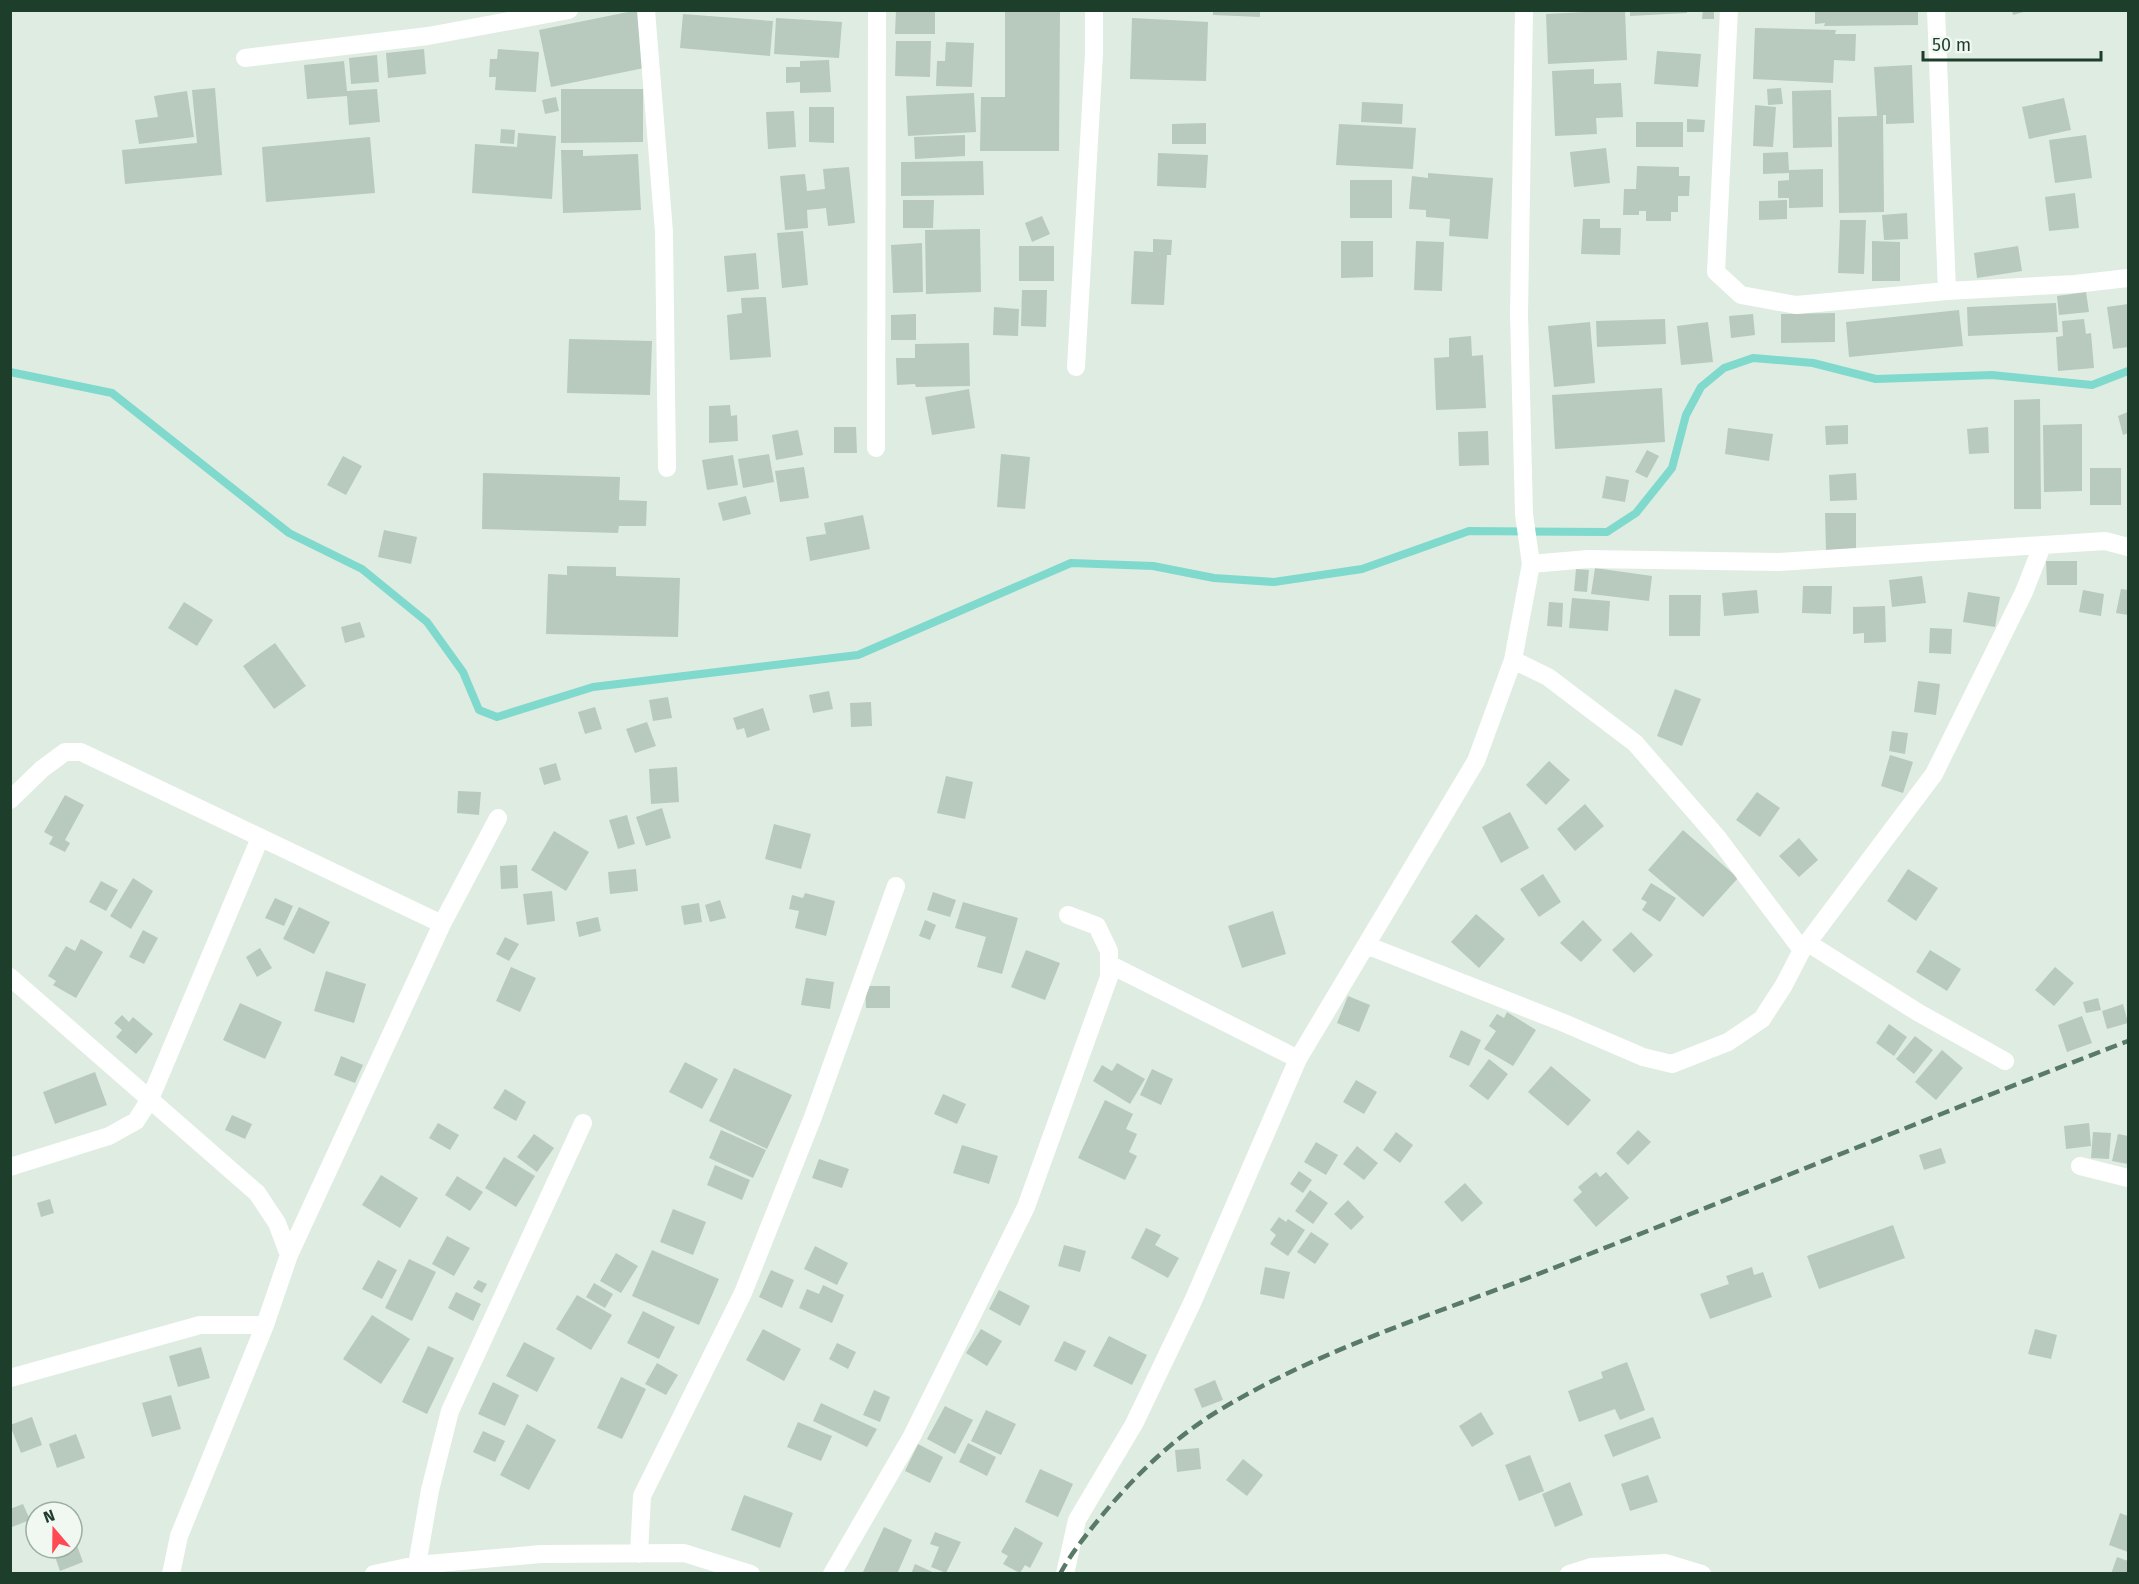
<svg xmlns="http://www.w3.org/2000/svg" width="2139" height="1584" font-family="'Fira Sans',sans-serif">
<rect width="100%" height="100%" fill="#dfece2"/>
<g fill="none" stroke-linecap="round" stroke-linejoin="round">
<path stroke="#7fd9cc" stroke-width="8" d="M10,372L112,393L289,533L362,569L427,622L463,672L479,710L497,717L593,687L858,655L1071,563L1153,566L1214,578L1274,582L1362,569L1469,531L1607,532L1636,513L1672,468L1686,415L1701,387L1724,368L1753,358L1813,363L1876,379L1992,375L2092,385L2128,371"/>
</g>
<path fill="#b7cabd" d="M638,10L649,67L551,87L539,30Z
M896,10H935V34H895Z
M1005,10H1060L1059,151H980L981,97H1005Z
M1213,10H1260V17L1213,15Z
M1625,10L1627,60L1548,64L1546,14Z
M1630,10H1687V13L1630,16Z
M1703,10H1714V19H1702Z
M1815,10H1918V25L1824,26L1825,23L1815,24Z
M2012,10H2026L2027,11L2013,15Z
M683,14L773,21L770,56L680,48Z
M776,18L842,22L839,58L774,54Z
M1132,18L1208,22L1206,81L1130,79Z
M1755,28L1836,30L1835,34H1856L1855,61L1834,60L1833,83L1753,79Z
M896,41H931L930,77L895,76Z
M946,42L974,43L972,87L936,86L937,61H945Z
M424,49L426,74L388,78L386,53Z
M498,49L539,52L536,92L495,90L496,77H489L490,59H497Z
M1657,51L1701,54L1698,87L1654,84Z
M377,55L379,82L351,84L349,58Z
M829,60L831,92L800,93V82L786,83V67H800V61Z
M344,61L347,91L377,89L380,122L349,125L347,96L307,99L304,65Z
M1912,65L1914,123L1886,124V115H1883L1884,212L1839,213L1838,117L1877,116L1874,67Z
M1594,69V84L1621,83L1623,117L1596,118L1597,134L1555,136L1552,71Z
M215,88L222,175L125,184L122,150L197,143L192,90Z
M1781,88L1783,104L1768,105L1767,89Z
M561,89H643V142L561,143Z
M1831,90L1832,147L1793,148L1792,91Z
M187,91L194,137L139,144L135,120L158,117L154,96Z
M974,93L976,132L908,136L906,96Z
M556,97L559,111L545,114L542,100Z
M2064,98L2071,130L2029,139L2022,107Z
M1362,102L1403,104L1402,124L1361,122Z
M1755,105L1776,107L1773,147L1753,146Z
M809,107H834V143L809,142Z
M794,111L796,147L768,149L766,112Z
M1687,119L1705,120L1704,132H1687Z
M1636,122H1683V147H1636Z
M1206,123V144H1172V124Z
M1339,124L1416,128L1413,169L1336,165Z
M501,129L515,130L514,144L500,143Z
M518,133L556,136L552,199L472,193L475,144L517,147Z
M965,135V156L915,159L914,137Z
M2086,135L2092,178L2055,183L2049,140Z
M370,137L375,193L266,202L262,147Z
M1606,148L1610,183L1574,187L1570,152Z
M561,150H583V156L638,154L641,210L563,213Z
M1788,152L1789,170L1823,169V207L1789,208V198H1778V181L1789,180V173L1763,174V153Z
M1158,153L1208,155L1206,188L1157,186Z
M983,161L984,195L901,196V162Z
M1637,166L1679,167V176H1690L1689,196H1678V212H1671V221H1646V211H1639V215H1623L1624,189H1636Z
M849,167L855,223L828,226L826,208L807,210L808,228L785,230L780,176L805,174L807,191L825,189L823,169Z
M1428,173L1493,178L1488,239L1449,236L1450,219L1426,217V210L1409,209L1412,176L1428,178Z
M1350,180H1392V218H1350Z
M2075,193L2079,228L2049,231L2045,197Z
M903,200H934L933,228H903Z
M1787,200V219L1759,220V201Z
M1907,213L1908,239L1884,240L1882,215Z
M1042,216L1050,234L1032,242L1025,223Z
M1583,219H1600V228H1621L1620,255L1581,254Z
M1840,220H1866L1864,274L1838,273Z
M980,229L981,292L926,294L925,230Z
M803,231L808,285L782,288L777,233Z
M1153,239L1172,240L1171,255H1167L1164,305L1131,304L1134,251L1153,252Z
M1341,241H1373V277L1341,278Z
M1416,241L1444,242L1442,291L1414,290Z
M1872,241L1900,242V281H1872Z
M922,243L923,292L893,293L891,245Z
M1019,246H1054V281H1019Z
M2018,246L2022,271L1977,278L1974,253Z
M756,253L759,289L727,292L724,256Z
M1022,290H1047L1046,327L1021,326Z
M2086,292L2089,312L2059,315L2057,296Z
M766,297L771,357L730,360L727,315L742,313L741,298Z
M2056,303L2058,332L1968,336L1967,307Z
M2128,304V347L2113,349L2107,307Z
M994,307L1019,309L1018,336L993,335Z
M1959,310L1963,346L1849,357L1846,322Z
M1835,313V342L1781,343V314Z
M916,314V340H891V315Z
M1753,314L1755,335L1731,338L1729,316Z
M1665,319L1666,344L1597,347L1596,321Z
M2084,319L2086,334L2091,333L2094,368L2058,371L2056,337L2063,336L2062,321Z
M1590,322L1595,383L1554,387L1548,326Z
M1708,322L1713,362L1681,365L1677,326Z
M1471,336L1472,356L1483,355L1486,408L1436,410L1434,358L1449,357V338Z
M569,339L652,341L650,395L567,393Z
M969,343L970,386L916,387L915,384L897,385L896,358H915V344Z
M1662,388L1665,442L1555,449L1552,395Z
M969,389L975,428L932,435L925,397Z
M2040,399L2041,509H2014V400Z
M730,405L731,416L737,415L738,441L709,443V406Z
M2128,412V433L2123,435L2118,416Z
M2082,424V491L2044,492L2043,425Z
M1848,425V444L1826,445L1825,426Z
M834,427H856L857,453H834Z
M1988,427L1989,453L1969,454L1967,429Z
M1728,428L1773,434L1769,461L1725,454Z
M798,430L803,455L776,460L772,435Z
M1488,431L1489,465L1459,466L1458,432Z
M1647,450L1659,456L1647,478L1635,472Z
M769,454L774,482L743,488L738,459Z
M1001,454L1030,457L1025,509L997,507Z
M733,455L738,485L707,490L702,460Z
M343,456L362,466L346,495L327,485Z
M804,467L809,498L780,502L775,471Z
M2090,468H2121V505H2090Z
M483,473L620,477L619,500L647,501L646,526H619L618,533L482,529Z
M1856,473L1857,500L1830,501L1829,475Z
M1606,476L1629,480L1625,502L1602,498Z
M746,496L751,514L723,521L718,503Z
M1825,513H1856V551H1826Z
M863,515L870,549L810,561L806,537L826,534L824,523Z
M384,530L417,537L411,564L378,557Z
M2046,561H2077V585H2047Z
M567,566L616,567V576L680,578L678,637L546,634L548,574L567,575Z
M1595,568L1652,576L1649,601L1591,594Z
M1576,569L1589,570L1587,592L1574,591Z
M1922,576L1926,603L1892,607L1889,580Z
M1803,586H1832L1831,614L1802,613Z
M2121,589L2128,590V615L2116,613Z
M1757,590L1759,613L1724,616L1722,593Z
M2083,590L2104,594L2101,616L2079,612Z
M1968,592L2000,597L1995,627L1963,622Z
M1669,595H1701L1700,636H1669Z
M1572,598L1610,601L1608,631L1569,628Z
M184,602L213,620L197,646L168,628Z
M1549,602L1563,603L1562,627L1547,626Z
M1885,606L1886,642L1864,643V633L1853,634V607Z
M360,622L365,637L345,643L341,627Z
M1930,628L1952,629L1951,654L1929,653Z
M275,643L306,686L274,709L243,666Z
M1918,681L1940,684L1936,715L1914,712Z
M1675,689L1701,699L1682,746L1657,736Z
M829,691L833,709L813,713L809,695Z
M668,697L672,718L653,721L649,700Z
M871,702L872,726L851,727L850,703Z
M595,707L602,729L585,734L578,712Z
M763,708L770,730L747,738L744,728L737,730L733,718Z
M647,722L656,746L635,753L626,729Z
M1892,731L1908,733L1905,754L1889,751Z
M1890,755L1913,762L1903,793L1881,786Z
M1549,761L1570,780L1546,805L1526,785Z
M556,763L561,780L544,785L539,768Z
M677,767L679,802L651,804L649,769Z
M946,776L973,782L965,819L937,813Z
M458,791L481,792L479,815L457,813Z
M1757,792L1780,808L1760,837L1736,820Z
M65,795L84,805L65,840L70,843L65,852L49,844L53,837L44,832Z
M1585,804L1604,826L1575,851L1557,829Z
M662,808L671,838L646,846L636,817Z
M1510,812L1529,848L1501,863L1482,827Z
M627,815L635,844L618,849L609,820Z
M774,824L811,834L801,869L765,859Z
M1683,830L1738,878L1703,917L1648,870Z
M554,831L589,852L566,891L531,870Z
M1799,838L1818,860L1799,877L1779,856Z
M517,865L518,888L501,889L500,866Z
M636,869L638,891L610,894L608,872Z
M1908,869L1938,888L1916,921L1887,901Z
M1543,874L1561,902L1539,917L1520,889Z
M133,878L153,891L131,929L110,916Z
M101,881L118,890L106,911L89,902Z
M1651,883L1676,898L1660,922L1642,910L1647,902L1641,899Z
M552,891L555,921L527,925L523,894Z
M933,892L956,900L950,917L927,910Z
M805,893L835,901L826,936L795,928L799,911L789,909L792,895L803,898Z
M275,898L293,906L284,926L265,918Z
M720,900L726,918L710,922L705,905Z
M963,902L1018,918L1002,974L977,967L986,937L955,928Z
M699,903L702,922L684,925L681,906Z
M299,907L330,922L314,954L283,939Z
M1273,911L1286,954L1242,968L1228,926Z
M1476,914L1505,939L1479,968L1451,942Z
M598,917L601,931L579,937L576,922Z
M925,920L936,925L930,940L919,936Z
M1583,920L1602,940L1581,962L1560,943Z
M143,930L158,938L144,964L129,957Z
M1631,932L1653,955L1634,973L1612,950Z
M505,937L519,944L509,961L496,954Z
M81,939L103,952L76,998L53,985L56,981L48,976L66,946L75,951Z
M260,948L272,968L257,977L246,957Z
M1026,950L1060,963L1045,1000L1011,987Z
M1930,950L1961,969L1947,991L1916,972Z
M511,967L536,978L520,1012L496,1001Z
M2055,967L2074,983L2054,1006L2035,990Z
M326,971L366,984L354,1023L314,1011Z
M806,978L834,982L830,1009L801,1005Z
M865,986H890V1008H866Z
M1348,996L1370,1005L1359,1032L1337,1023Z
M2098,998L2101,1010L2086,1013L2083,1002Z
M240,1003L282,1022L265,1059L223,1040Z
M2123,1004L2128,1023L2107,1029L2102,1011Z
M1507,1012L1536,1030L1513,1066L1484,1049L1496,1031L1489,1026L1497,1014L1504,1018Z
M122,1015L129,1022L133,1017L153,1034L136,1054L116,1037L122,1030L114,1023Z
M2082,1016L2092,1043L2067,1052L2058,1025Z
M1889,1024L1907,1037L1894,1056L1876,1043Z
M1461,1030L1481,1040L1469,1066L1449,1057Z
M1915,1036L1933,1050L1914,1074L1896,1059Z
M1942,1050L1963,1068L1936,1100L1915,1082Z
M341,1056L363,1065L355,1083L334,1075Z
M1489,1059L1508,1074L1488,1100L1469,1086Z
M685,1062L718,1079L702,1109L669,1092Z
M1117,1063L1145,1079L1130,1104L1093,1081L1102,1065L1112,1071Z
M1551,1066L1591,1100L1568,1126L1528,1092Z
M734,1068L792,1095L767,1149L709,1121Z
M1152,1069L1173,1079L1161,1105L1140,1095Z
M95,1072L107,1105L55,1124L43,1092Z
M1356,1080L1377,1092L1364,1114L1343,1102Z
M505,1089L526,1102L516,1121L493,1108Z
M943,1094L966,1104L957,1124L934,1114Z
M1105,1100L1133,1114L1126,1129L1137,1134L1129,1152L1137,1156L1125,1180L1078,1158Z
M232,1115L252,1124L245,1139L225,1130Z
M438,1123L459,1135L450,1150L429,1138Z
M2089,1123L2091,1146L2066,1149L2064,1126Z
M721,1130L766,1150L753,1178L709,1158Z
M1638,1130L1651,1142L1628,1165L1616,1153Z
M1396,1132L1413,1145L1400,1163L1383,1150Z
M2093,1132L2111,1133L2109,1159L2091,1158Z
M534,1134L554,1148L537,1172L517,1157Z
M2118,1134L2128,1136V1164L2112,1161Z
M1316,1142L1338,1155L1326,1175L1304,1162Z
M962,1145L998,1156L989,1184L953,1173Z
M1357,1146L1378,1163L1364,1180L1343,1164Z
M1941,1148L1946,1163L1924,1170L1919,1155Z
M504,1157L535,1176L516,1207L485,1188Z
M819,1159L849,1169L842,1188L812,1178Z
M715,1165L750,1180L742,1200L707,1185Z
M1299,1171L1312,1180L1303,1193L1290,1184Z
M1596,1172L1600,1177L1606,1172L1629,1198L1596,1227L1573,1200L1582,1192L1578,1187Z
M381,1175L418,1198L400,1228L362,1205Z
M457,1176L483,1192L470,1211L445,1195Z
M1465,1183L1483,1203L1462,1222L1444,1202Z
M1310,1190L1328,1203L1313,1224L1295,1211Z
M50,1199L54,1213L41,1217L37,1203Z
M1348,1200L1364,1217L1351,1230L1334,1214Z
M673,1209L706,1222L693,1255L660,1242Z
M1279,1217L1286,1222L1288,1219L1305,1230L1288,1256L1270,1244L1276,1235L1270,1230Z
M1893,1225L1905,1258L1819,1289L1807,1256Z
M1146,1228L1161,1235L1155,1245L1179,1258L1168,1278L1131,1258Z
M1311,1232L1329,1244L1315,1264L1297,1252Z
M447,1236L470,1248L454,1276L432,1264Z
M1064,1245L1086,1251L1080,1272L1058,1266Z
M815,1246L848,1263L837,1285L804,1269Z
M652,1250L719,1279L699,1325L632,1296Z
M616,1253L638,1266L621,1293L600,1281Z
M409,1259L436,1272L412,1321L385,1308Z
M378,1260L397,1270L382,1299L362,1289Z
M1265,1267L1290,1272L1284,1299L1260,1294Z
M1752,1267L1754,1275L1763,1272L1772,1297L1710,1319L1700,1294L1729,1284L1726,1276Z
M771,1270L794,1280L782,1308L759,1297Z
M478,1280L487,1284L482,1293L473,1288Z
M594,1283L613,1294L605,1308L586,1297Z
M823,1285L844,1295L832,1323L799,1308L807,1289L819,1294Z
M999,1290L1030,1306L1020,1326L989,1309Z
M456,1292L481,1304L473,1321L448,1308Z
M577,1295L612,1315L591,1350L556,1329Z
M643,1311L675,1327L659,1359L627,1343Z
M372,1315L410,1339L381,1384L343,1359Z
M763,1329L801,1349L784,1381L746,1360Z
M981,1329L1002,1341L987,1366L966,1353Z
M2035,1329L2057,1335L2051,1359L2028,1354Z
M1109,1336L1147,1355L1132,1385L1093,1366Z
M1064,1341L1086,1351L1076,1371L1054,1361Z
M524,1342L555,1358L537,1392L506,1376Z
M837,1343L856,1352L848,1369L829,1359Z
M428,1346L454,1358L427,1414L402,1402Z
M201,1347L210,1378L178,1387L169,1356Z
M1627,1362L1645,1410L1620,1420L1615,1409L1579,1422L1568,1391L1603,1378L1601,1372Z
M657,1363L678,1375L666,1395L645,1384Z
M621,1377L646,1389L622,1439L597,1428Z
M1215,1380L1223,1400L1202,1408L1194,1389Z
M493,1382L519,1395L505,1426L478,1414Z
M874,1390L890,1397L880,1422L863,1415Z
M171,1395L181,1429L152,1437L142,1403Z
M821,1403L877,1429L867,1447L813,1421Z
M945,1406L973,1420L955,1454L927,1439Z
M986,1410L1016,1424L1001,1455L971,1441Z
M1481,1412L1494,1434L1472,1447L1459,1426Z
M32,1417L42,1445L21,1453L10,1425Z
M1653,1417L1661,1438L1613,1457L1604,1435Z
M798,1422L832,1436L821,1461L787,1447Z
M527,1424L556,1440L529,1490L500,1475Z
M483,1431L505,1441L495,1462L473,1452Z
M76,1434L85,1458L57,1468L49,1444Z
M968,1443L996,1457L987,1476L959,1462Z
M918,1444L943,1457L930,1483L905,1471Z
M1199,1448L1201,1469L1177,1472L1175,1450Z
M1530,1455L1544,1491L1519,1501L1505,1465Z
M1243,1459L1263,1475L1247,1496L1226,1480Z
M1040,1469L1073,1484L1058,1517L1025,1502Z
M1648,1475L1658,1502L1630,1511L1621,1484Z
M1570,1482L1583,1515L1555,1527L1542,1494Z
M744,1495L793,1513L780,1548L731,1530Z
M23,1504L30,1520L12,1527L10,1509Z
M2120,1513L2128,1516V1552L2109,1545Z
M884,1527L912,1540L897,1574H866L863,1572Z
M1015,1527L1043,1543L1030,1568L1025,1565L1020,1573L1003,1564L1008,1556L1001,1552Z
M72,1532L83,1562L60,1571L52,1548H72Z
M935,1532L961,1542L946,1573L931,1567L939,1547L930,1544Z
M2117,1557L2128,1561V1574H2111Z
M915,1564L937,1574H911Z"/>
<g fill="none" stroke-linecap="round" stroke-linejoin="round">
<path stroke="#fff" stroke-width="18" d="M646,10L664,232L667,468
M1729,10L1716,272L1741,295L1796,305L1947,291L2075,284L2128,278
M1936,10L1947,291
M245,58L428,36L569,10
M1076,367L1094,54V10
M876,448L877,10
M1531,564L1588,559L1779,562L2105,541L2128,547
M1513,660L1548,677L1635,743L1717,837L1802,950
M10,800L42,769L65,752H81L442,924
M1808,943L1919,1013L2005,1061
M1366,945L1564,1023L1643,1057L1672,1064L1728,1042L1762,1019L1784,985L1802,950L1934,774L2024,592L2042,546
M1109,964L1298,1059
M10,977L257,1193L277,1223L289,1255
M2080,1166L2128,1178
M10,1167L109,1136L136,1121L150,1099L260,838
M10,1378L200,1325H265
M639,1554L642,1496L743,1293L813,1117L896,886
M417,1565L430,1490L450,1411L583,1123
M171,1574L179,1536L265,1325L289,1255L442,924L498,818
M374,1574L417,1565L541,1554L684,1553L751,1574
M832,1574L912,1436L1026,1207L1109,977V951L1097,926L1068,915
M1065,1574L1077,1520L1134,1424L1193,1301L1298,1059L1476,761L1513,660L1531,564L1524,514L1519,314L1524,10
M1569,1574L1591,1567L1666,1563L1702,1574"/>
<path stroke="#587a67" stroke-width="4.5" stroke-dasharray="12 6" stroke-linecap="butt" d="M1060,1574C1069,1557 1080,1543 1091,1529C1125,1486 1164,1446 1210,1416C1315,1350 1436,1314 1551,1269C1743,1194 1935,1115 2128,1041"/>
</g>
<rect width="2139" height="1584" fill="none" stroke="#1e3e2c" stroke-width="24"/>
<g transform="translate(54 1530) rotate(340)"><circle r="28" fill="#f0f8f1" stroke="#9caea2" stroke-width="1.5"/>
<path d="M0-4.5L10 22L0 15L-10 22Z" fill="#ff4a53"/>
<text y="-9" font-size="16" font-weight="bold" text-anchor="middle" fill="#1e3e2c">N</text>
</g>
<path d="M1923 51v9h178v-9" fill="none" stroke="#1e3e2c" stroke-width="3"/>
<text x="1932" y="51" font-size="18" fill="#1e3e2c" stroke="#f0f8f1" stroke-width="4.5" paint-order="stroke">50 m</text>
</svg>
